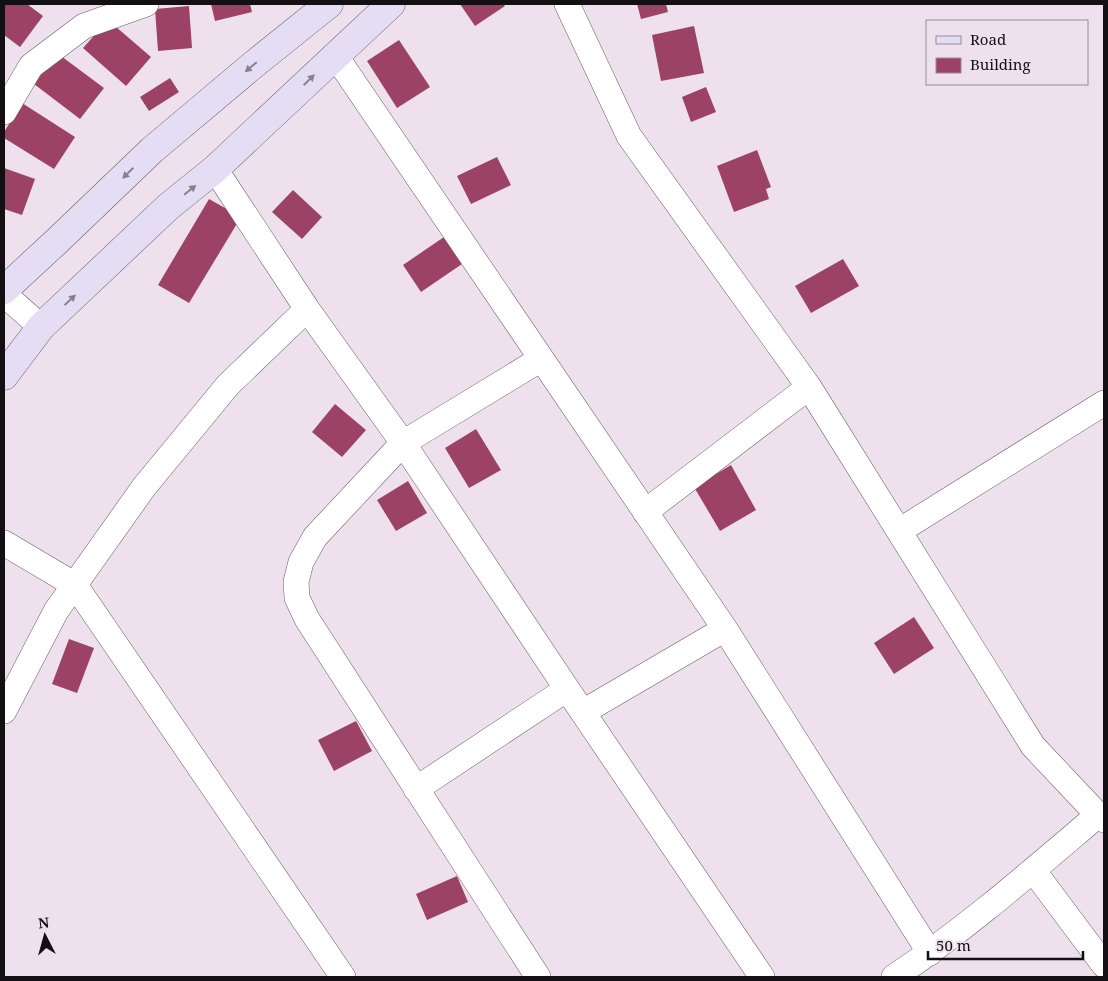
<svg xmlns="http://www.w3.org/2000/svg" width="1108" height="981" font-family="'Noto Serif',serif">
<rect width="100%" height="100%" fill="#eee1ed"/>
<path fill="#9c4265" d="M4,4H27L43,16L20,47L4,35Z
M211,4H250L252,12L215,21Z
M460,4H503L505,6L475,26Z
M637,4H666L668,12L641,19Z
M189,6L192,48L158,51L155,9Z
M108,20L151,57L126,86L83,48Z
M694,26L704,73L661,81L652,35Z
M399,40L430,87L397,108L367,61Z
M57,53L104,88L80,119L34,84Z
M170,78L179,92L149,111L140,97Z
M706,87L716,112L691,122L682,97Z
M22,103L75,137L54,169L4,138V132Z
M757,150L771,187L766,189L769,199L734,212L717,166Z
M497,157L511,185L471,204L457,176Z
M4,168L35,179L22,215L4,209Z
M293,190L322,217L302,239L272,212Z
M209,199L241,217L189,303L158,285Z
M444,237L462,264L421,292L403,265Z
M843,259L859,286L811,313L795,286Z
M335,404L366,430L342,457L312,432Z
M476,429L501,470L469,488L445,448Z
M731,465L756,510L720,531L694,487Z
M408,481L427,513L396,531L377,500Z
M914,617L934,648L894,674L874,643Z
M69,639L94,648L77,693L52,684Z
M356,721L372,751L334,771L318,740Z
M457,876L468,902L427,920L416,894Z"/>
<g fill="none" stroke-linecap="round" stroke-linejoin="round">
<defs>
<path id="minor" d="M567,4L629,136L809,387L1033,746L1098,815L1104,820
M335,55L725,629L930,953
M4,112L31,66L84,26L146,4
M215,169L307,309L403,443L567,689L762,977
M4,294L41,327
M645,512L809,387
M899,531L1104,403
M4,543L75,585L343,977
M4,711L56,611L144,487L228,385L307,309
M583,712L725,629
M416,789L567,689
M1033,870L1104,965
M538,977L307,619L297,598L296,582L301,562L315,537L403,443L541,359
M894,977C966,929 1032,871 1098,815"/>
<path id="secondary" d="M4,290L57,241L152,150L253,65L329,4
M4,376L41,327L168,207L215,169L391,4"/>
</defs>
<use href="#minor" stroke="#685d67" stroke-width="26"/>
<use href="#secondary" stroke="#685d67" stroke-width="29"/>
<use href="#minor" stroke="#fff" stroke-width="25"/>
<use href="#secondary" stroke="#e4ddf3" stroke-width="28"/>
</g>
<defs><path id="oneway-solid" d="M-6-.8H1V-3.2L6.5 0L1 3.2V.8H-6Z" transform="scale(1.25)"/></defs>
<g fill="#86808e">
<use href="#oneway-solid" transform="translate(251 67) rotate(140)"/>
<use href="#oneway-solid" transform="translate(309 80) rotate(-44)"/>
<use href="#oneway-solid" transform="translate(128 173) rotate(136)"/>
<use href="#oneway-solid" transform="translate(190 190) rotate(-39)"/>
<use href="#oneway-solid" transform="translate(70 300) rotate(-43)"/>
</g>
<rect width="1108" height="981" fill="none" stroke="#130f13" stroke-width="10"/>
<rect x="926" y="20" width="162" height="65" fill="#eee1ed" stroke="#968d96"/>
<rect x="936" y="36" width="25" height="8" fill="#e4ddf3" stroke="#968d96"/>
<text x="970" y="45" font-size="15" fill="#130f13">Road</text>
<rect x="936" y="58" width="25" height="15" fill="#9c4265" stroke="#968d96"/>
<text x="970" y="70" font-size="15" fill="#130f13">Building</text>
<g transform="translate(45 936) rotate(354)" stroke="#eee1ed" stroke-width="4" paint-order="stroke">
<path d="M0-4L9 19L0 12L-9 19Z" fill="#130f13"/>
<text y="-8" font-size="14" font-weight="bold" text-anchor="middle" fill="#130f13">N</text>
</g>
<path d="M928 951v8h155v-8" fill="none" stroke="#130f13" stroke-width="2.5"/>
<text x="936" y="951" font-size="15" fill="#130f13" stroke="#eee1ed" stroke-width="4" paint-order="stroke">50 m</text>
</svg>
